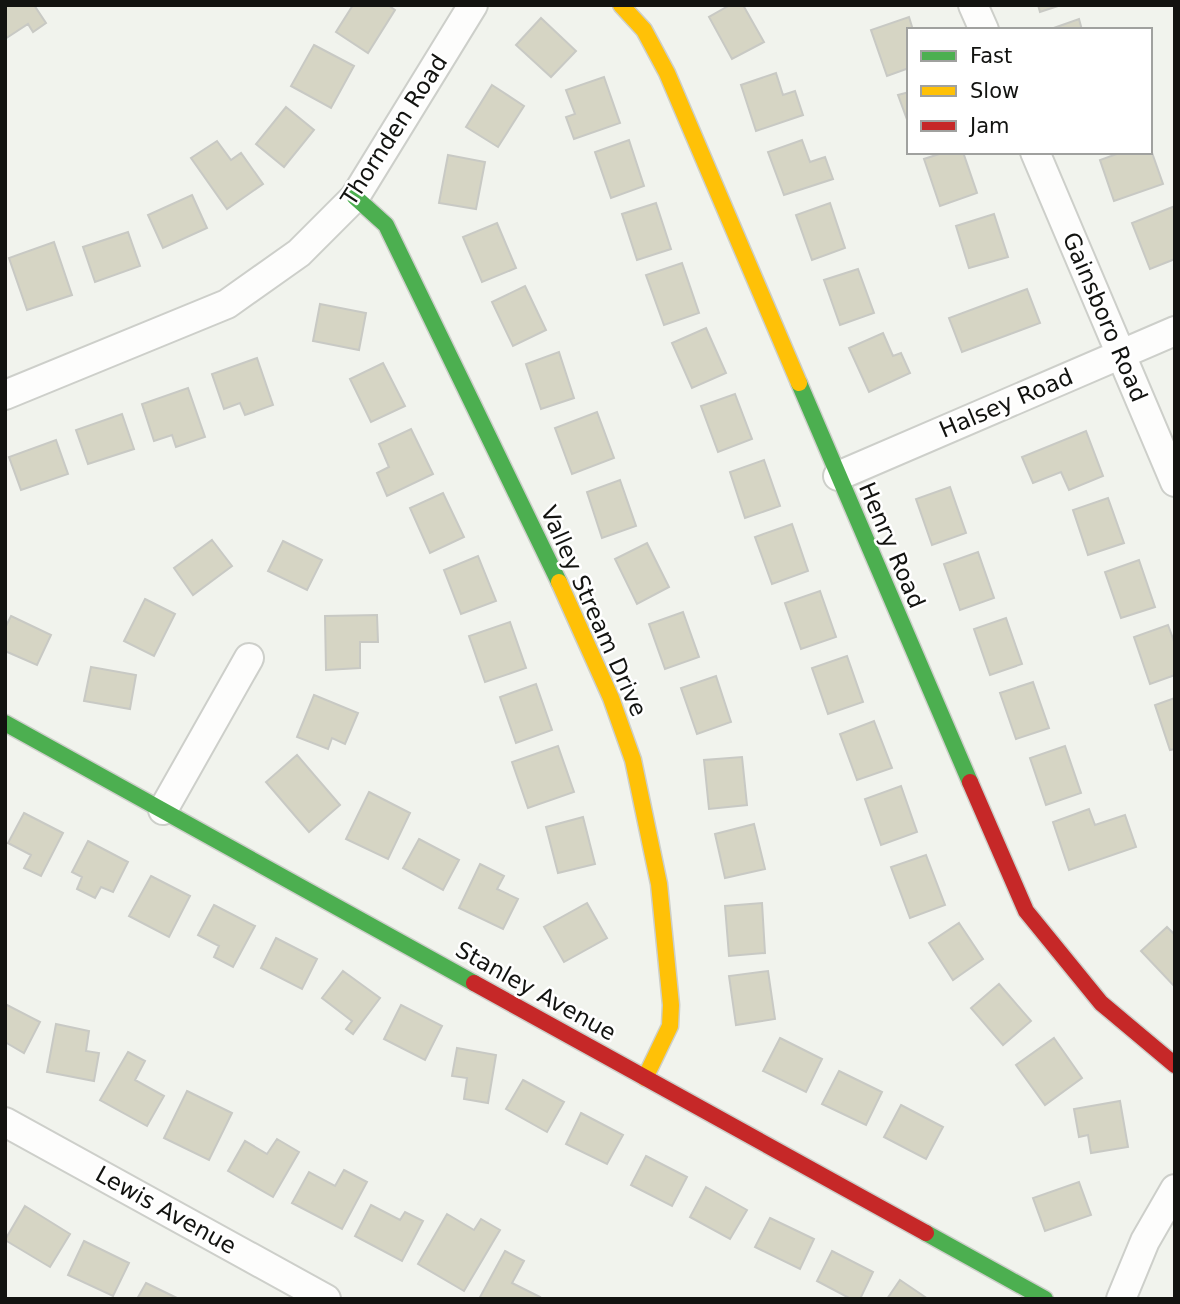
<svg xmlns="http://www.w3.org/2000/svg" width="1180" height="1304" font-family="'DejaVu Sans',sans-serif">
<rect width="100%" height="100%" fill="#f1f3ed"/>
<path fill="#d6d5c4" stroke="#c8c9c4" stroke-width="2" d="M5,5H34L46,23L33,32L28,24L5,39Z
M353,5H388L395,10L368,53L336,32Z
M730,5H743L764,42L732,59L709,17Z
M1038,5H1061L1040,12Z
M909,17L913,30H909V68L887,76L871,30Z
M541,18L576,51L551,77L516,45Z
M1079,19L1082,30H1048Z
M314,45L354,66L331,108L291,86Z
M776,73L783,95L795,91L803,115L756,131L741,85Z
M604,77L620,123L574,139L566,117L575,114L566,90Z
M492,85L524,106L498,147L466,127Z
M909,92V125L898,95Z
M286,107L314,130L284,167L256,144Z
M629,140L644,186L611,198L595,152Z
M802,140L810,162L825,157L833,179L784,195L768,152Z
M217,141L231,160L241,153L263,184L227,209L191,158Z
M1150,147L1163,184L1114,201L1100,160L1122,152H1150Z
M945,152H963L977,193L940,206L924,159Z
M448,155L485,162L476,209L439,203Z
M192,195L207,228L163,248L148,215Z
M656,203L671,249L637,260L622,214Z
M830,203L845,248L812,260L796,215Z
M1175,206V259L1150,269L1132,223Z
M994,214L1008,257L969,268L956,226Z
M497,223L516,268L482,282L463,237Z
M128,232L140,266L95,282L83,247Z
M54,242L72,295L27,310L9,258Z
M682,263L699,313L664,325L646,275Z
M858,269L874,313L840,325L824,280Z
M525,286L546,330L513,346L492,302Z
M1027,289L1040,323L962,352L949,318Z
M320,304L366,313L359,350L313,341Z
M706,328L726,373L692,388L672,343Z
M883,333L893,356L901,353L910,373L869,392L849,348Z
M559,352L574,398L541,409L526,364Z
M257,358L273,405L245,415L240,403L224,409L212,374Z
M383,363L405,406L371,422L350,379Z
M188,388L205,437L176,447L172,435L154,441L142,404Z
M735,394L752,439L718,452L701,406Z
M597,412L614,458L572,474L555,428Z
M122,414L134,449L88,464L76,430Z
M411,429L433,474L387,496L377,473L389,467L379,444Z
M1086,431L1103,476L1069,490L1061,472L1033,483L1022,457Z
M56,440L68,474L21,490L9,457Z
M764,460L780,506L745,518L730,472Z
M620,480L636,526L602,538L587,492Z
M950,487L966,533L932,545L916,499Z
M443,493L464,537L430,553L410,508Z
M1108,498L1124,543L1088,555L1073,510Z
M792,524L808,571L772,584L755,537Z
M212,540L232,566L193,595L174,568Z
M283,541L322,560L307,590L268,571Z
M647,543L669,587L637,604L615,559Z
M978,552L994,598L960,610L944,564Z
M478,556L496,601L461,614L444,570Z
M1139,560L1155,607L1121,618L1105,572Z
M820,591L836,637L801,649L785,603Z
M145,599L175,614L154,656L124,641Z
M683,612L699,657L665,669L649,624Z
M377,615L378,642H360V668L326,670L325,616Z
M11,616L51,635L37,665L5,651V628Z
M1006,618L1022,664L990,675L974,629Z
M510,622L526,668L485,682L469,636Z
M1168,625L1175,644V675L1150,684L1134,637Z
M847,656L863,702L828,714L812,668Z
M91,667L136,675L130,709L84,701Z
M716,676L731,722L697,734L681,688Z
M1033,682L1049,728L1016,739L1000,693Z
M536,684L552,730L516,743L500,697Z
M314,695L358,713L345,744L332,738L328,749L297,737Z
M1175,698V749L1170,750L1155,705Z
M874,721L892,768L857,780L840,734Z
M558,746L574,792L528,808L512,762Z
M1065,746L1081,793L1046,805L1030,758Z
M297,755L340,805L309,832L266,782Z
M742,757L747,805L709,809L704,760Z
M901,786L917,832L881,845L865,799Z
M369,792L410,813L388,859L346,839Z
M1089,809L1095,825L1125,815L1136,847L1069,870L1053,822Z
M24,813L63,833L41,876L24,868L31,855L8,843Z
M583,817L595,864L558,873L546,827Z
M754,824L765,869L725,878L715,834Z
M419,839L459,860L443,890L403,868Z
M88,841L128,862L113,892L101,887L95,898L77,889L82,877L72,872Z
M926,855L945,905L910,918L891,867Z
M480,864L504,876L497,889L518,899L503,929L459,908Z
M151,876L190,896L169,937L129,916Z
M587,903L607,938L564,962L544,927Z
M762,903L765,953L729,956L725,906Z
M214,905L255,926L233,967L214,957L219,946L198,935Z
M959,923L983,959L953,980L929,943Z
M1167,927L1175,935V987L1141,951Z
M276,938L317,959L302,989L261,968Z
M343,971L380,998L353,1034L346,1029L352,1021L322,998Z
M768,971L775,1019L736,1025L729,976Z
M999,984L1031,1021L1003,1045L971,1008Z
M5,1004L40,1022L24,1053L5,1042Z
M401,1005L442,1026L425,1060L384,1039Z
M56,1024L89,1031L86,1051L99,1053L94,1081L47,1072Z
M780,1038L822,1059L806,1092L763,1071Z
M1054,1038L1082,1078L1045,1105L1016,1065Z
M457,1048L496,1055L488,1103L464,1099L467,1078L452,1076Z
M128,1052L145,1061L135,1080L164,1096L147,1126L100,1100Z
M839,1071L882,1092L866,1125L822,1104Z
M523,1080L564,1102L547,1132L506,1109Z
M187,1091L232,1113L209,1160L164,1138Z
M1120,1101L1128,1147L1091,1153L1088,1135L1079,1137L1074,1109Z
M901,1105L943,1127L926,1159L884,1137Z
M581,1113L623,1135L607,1164L566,1144Z
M277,1139L299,1152L273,1197L228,1171L245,1141L267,1154Z
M646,1156L687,1177L672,1206L631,1185Z
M344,1170L367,1182L342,1229L292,1203L309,1172L335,1186Z
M1079,1182L1091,1215L1045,1231L1033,1198Z
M706,1187L747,1210L730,1239L690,1217Z
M371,1205L400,1220L405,1212L423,1221L402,1261L355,1236Z
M25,1206L70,1234L50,1267L5,1240Z
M447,1214L474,1230L481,1219L500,1230L464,1291L418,1264Z
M770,1218L814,1239L800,1269L755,1247Z
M84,1241L129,1263L113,1296L68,1275Z
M505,1251L524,1261L512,1283L540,1297L539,1299H479Z
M832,1251L873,1272L860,1299H851L817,1281Z
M900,1280L928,1299H887Z
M146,1283L179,1299H137Z"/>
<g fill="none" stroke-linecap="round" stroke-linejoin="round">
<defs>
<path id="street" d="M973,5L984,30
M1035,152L1175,482
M5,395L227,304L299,253L355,197L473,5
M838,476L1175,331
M163,810L249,658
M5,1122L326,1299
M1121,1299L1145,1241L1175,1189"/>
<path id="fast" d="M355,197L386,225L559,582
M799,383L970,782
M5,723L474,983
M926,1233L1045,1299"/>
<path id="slow" d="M621,5L644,30L667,73L799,383
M559,582L611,698L633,760L659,884L671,1005L670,1026L645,1078"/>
<path id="jam" d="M970,782L1026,911L1101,1003L1175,1065
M474,983L926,1233"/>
</defs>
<use href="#street" stroke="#cdcfca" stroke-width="32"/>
<use href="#fast" stroke="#cdcfca" stroke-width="19"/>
<use href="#slow" stroke="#cdcfca" stroke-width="19"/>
<use href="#jam" stroke="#cdcfca" stroke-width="19"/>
<use href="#street" stroke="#fdfdfc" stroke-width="28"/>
<use href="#fast" stroke="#4caf50" stroke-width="16"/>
<use href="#slow" stroke="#ffc107" stroke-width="16"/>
<use href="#jam" stroke="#c62828" stroke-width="16"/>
</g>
<g text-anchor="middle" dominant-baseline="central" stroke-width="5" stroke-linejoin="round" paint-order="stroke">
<g font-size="23" fill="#121310" stroke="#fff">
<text transform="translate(394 130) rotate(-57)">Thornden Road</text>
<text transform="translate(1105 317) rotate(67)">Gainsboro Road</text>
<text transform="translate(1006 403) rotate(-23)">Halsey Road</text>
<text transform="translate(892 545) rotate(67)">Henry Road</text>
<text transform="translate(594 611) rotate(66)">Valley Stream Drive</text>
<text transform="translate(536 991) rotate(29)">Stanley Avenue</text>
<text transform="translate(166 1210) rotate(29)">Lewis Avenue</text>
</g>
</g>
<rect width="1180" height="1304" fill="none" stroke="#121310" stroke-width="14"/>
<rect x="907" y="28" width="245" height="126" fill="#ffffff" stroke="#a0a19f" stroke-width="2"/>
<rect x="921" y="51" width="35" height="10" fill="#4caf50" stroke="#a0a19f" stroke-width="2"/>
<text x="970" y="63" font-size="21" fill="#121310">Fast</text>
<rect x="921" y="86" width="35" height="10" fill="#ffc107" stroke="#a0a19f" stroke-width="2"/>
<text x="970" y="98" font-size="21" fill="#121310">Slow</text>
<rect x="921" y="121" width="35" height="10" fill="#c62828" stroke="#a0a19f" stroke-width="2"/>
<text x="970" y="133" font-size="21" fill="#121310">Jam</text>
</svg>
